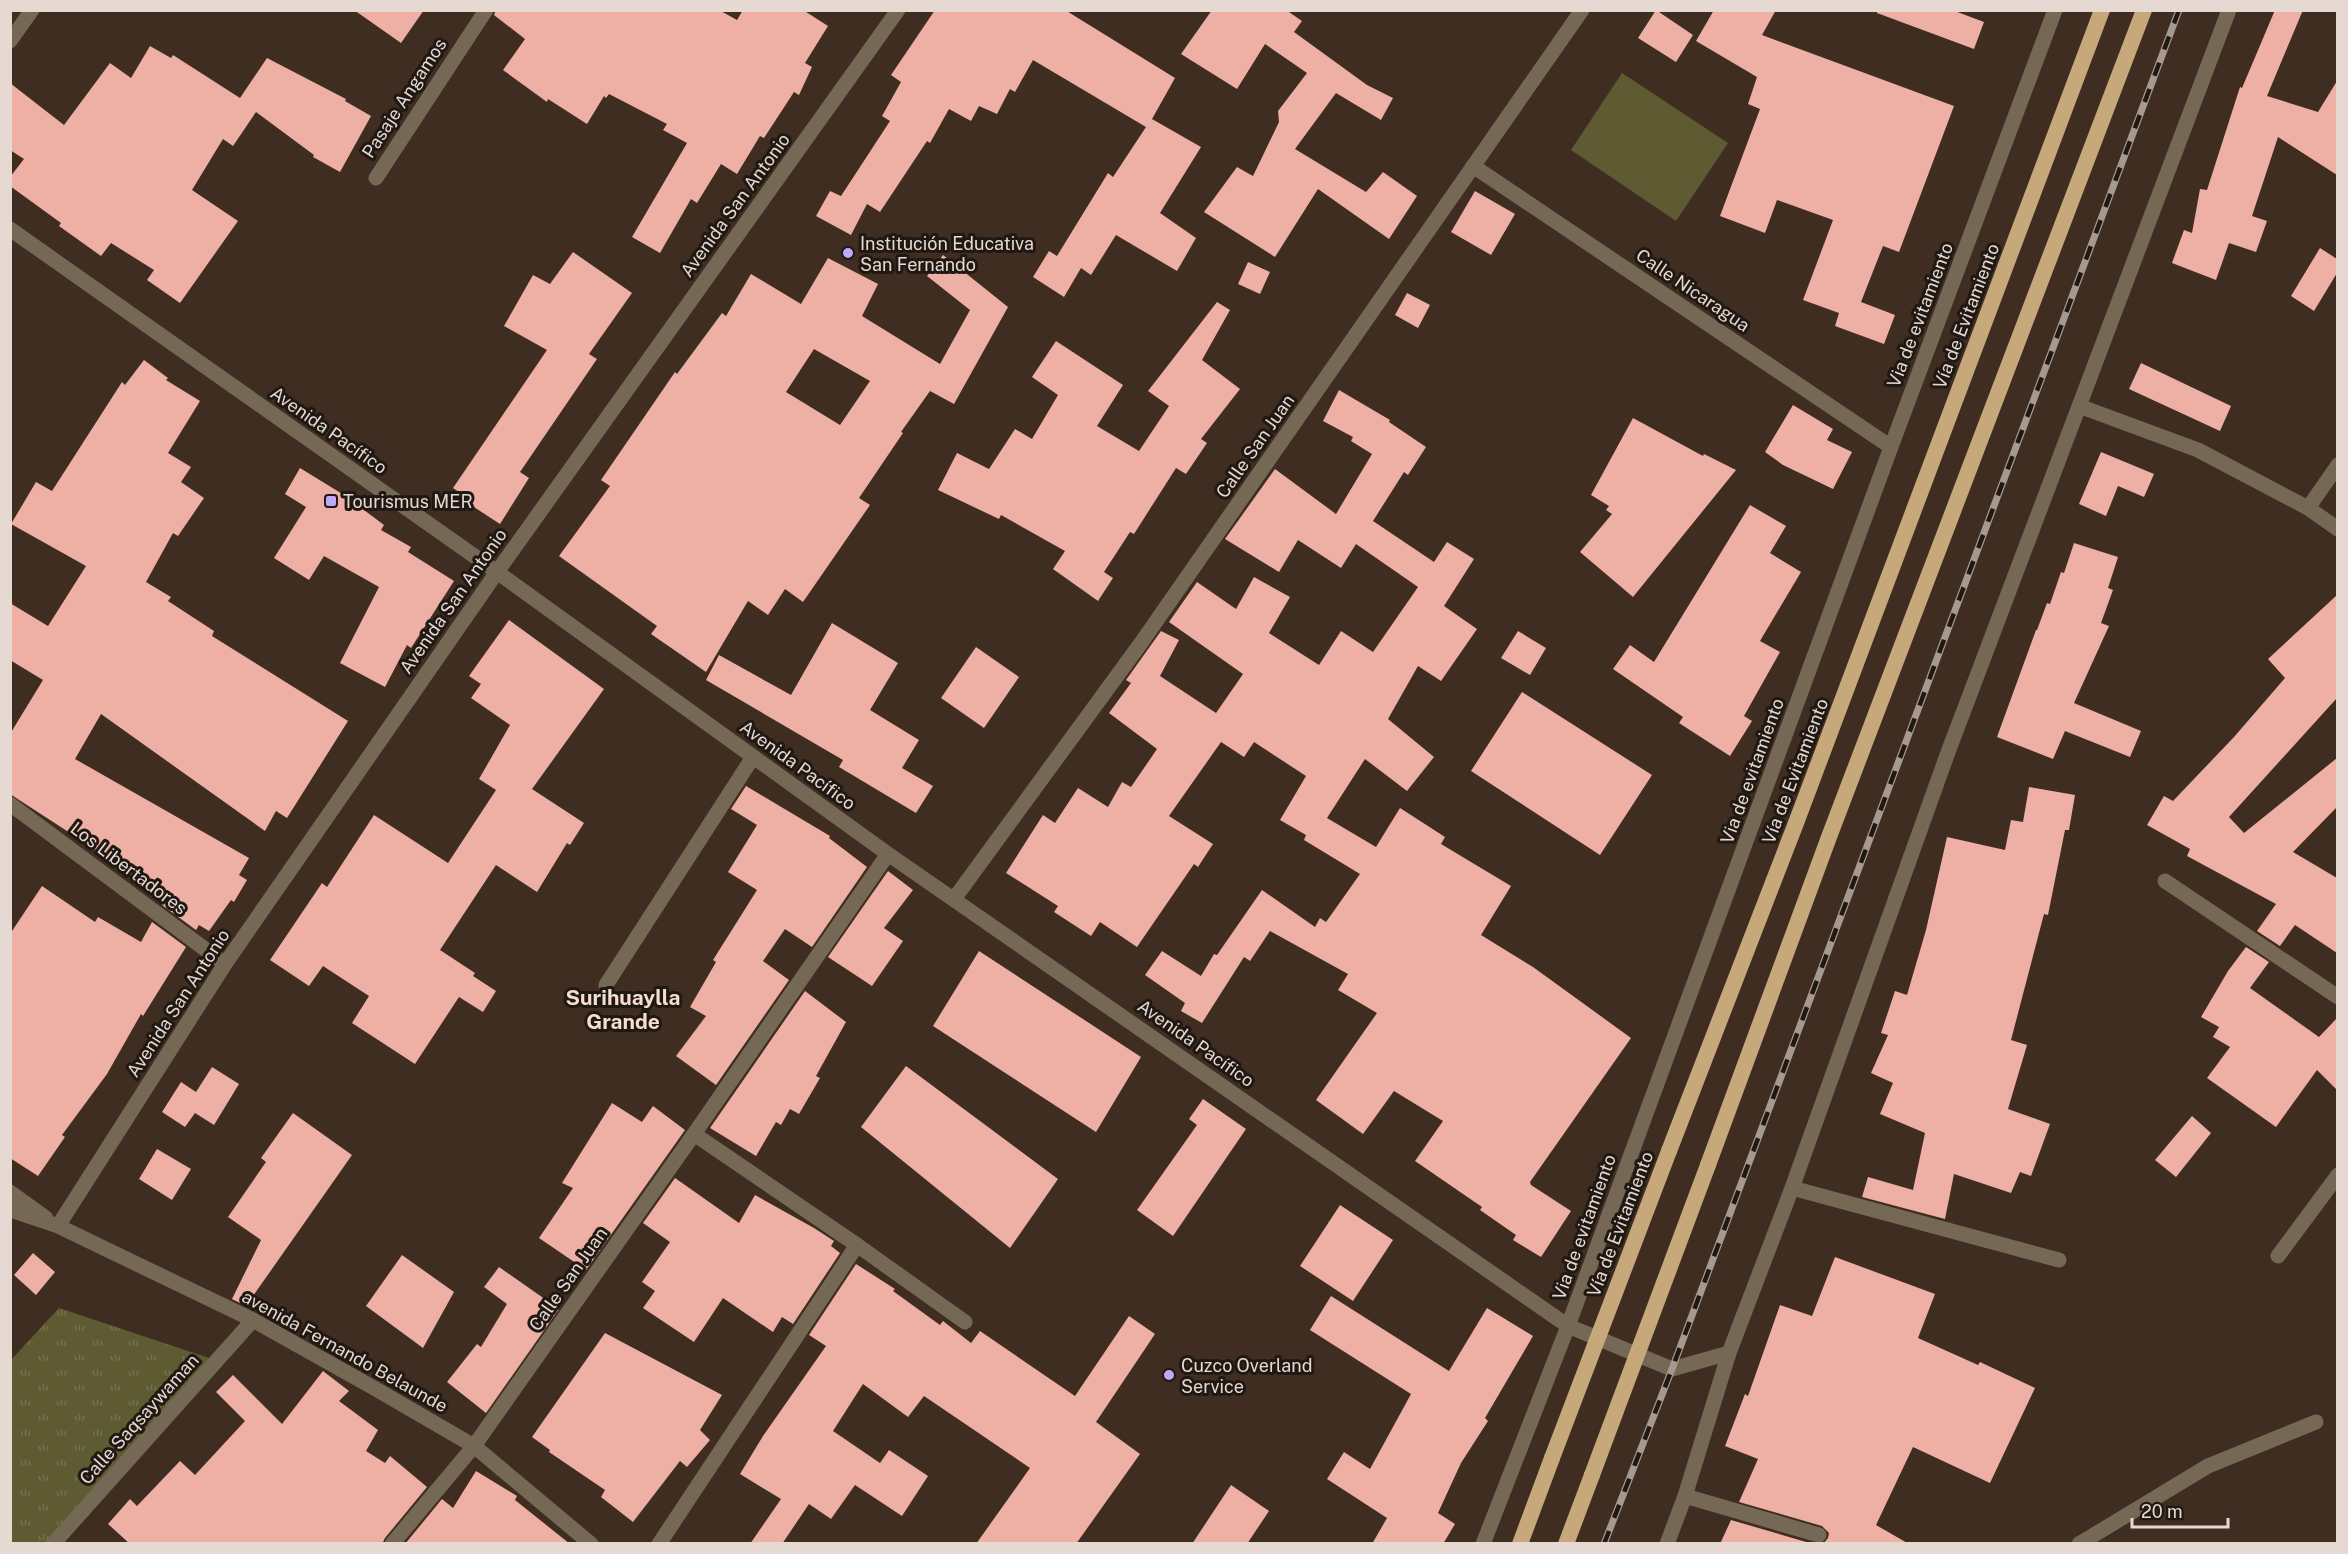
<svg xmlns="http://www.w3.org/2000/svg" width="2348" height="1554" font-family="'Public Sans',sans-serif">
<defs>
<pattern id="grass-tufts" width="24" height="20" patternUnits="userSpaceOnUse" patternTransform="scale(1.5)"><rect width="24" height="20" fill="#5e5a31"/><path d="M3 7l-1-3M5 7V3M7 7l1-3M15 17l-1-3M17 17v-4M19 17l1-3" fill="none" stroke="#75714e"/></pattern>
</defs>
<rect width="100%" height="100%" fill="#3f2d21"/>
<path fill="url(#grass-tufts)" d="M59,1308L215,1360L52,1544L11,1543L10,1361Z"/>
<path fill="#5e5a31" d="M1622,73L1728,143L1676,221L1571,150Z"/>
<path fill="#eeafa4" fill-rule="evenodd" d="M354,10H424L401,43Z
M496,10H719L737,20L743,10H803L828,26L805,63L812,67L799,95L794,92L764,138L760,136L737,174L721,164L697,203L691,199L660,253L632,237L687,143L663,130L667,124L609,94L606,98L604,96L587,124L548,99L547,102L503,70L525,39L494,15Z
M935,10H1065L1175,78L1152,119L1201,147L1160,213L1196,238L1177,271L1116,235L1091,275L1081,268L1064,297L1033,277L1049,251L1057,256L1108,173L1113,177L1146,127L1033,60L1015,92L1010,89L997,114L979,106L971,121L949,109L930,143L927,141L880,212L867,204L851,235L816,216L830,191L841,196L890,121L882,116L901,82L891,75Z
M1212,10H1286L1302,21L1294,32L1367,85L1393,98L1381,120L1336,93L1295,149L1366,192L1383,172L1417,196L1389,239L1318,189L1275,257L1204,212L1237,167L1253,176L1279,122L1278,111L1307,73L1265,44L1237,89L1181,54Z
M1656,10L1693,35L1676,62L1638,38Z
M1714,10H1776L1762,35L1954,106L1899,252L1883,246L1861,302L1895,315L1884,344L1835,326L1839,313L1803,300L1833,220L1777,200L1765,233L1720,216L1760,109L1748,104L1757,77L1696,41Z
M1877,10H1952L1984,22L1974,49L1877,13Z
M2275,10H2303L2267,96L2318,112L2337,81V175L2278,137L2252,216L2267,221L2256,252L2229,243L2216,280L2172,263L2184,230L2192,233L2200,189L2207,190L2240,87L2242,88Z
M150,46L171,58L173,55L240,98L267,58L346,99L345,101L371,116L340,172L313,157L314,155L256,112L233,146L223,139L192,190L238,221L180,303L147,280L154,270L111,243L101,256L59,226L61,223L10,186V177L24,159L10,150V83L64,125L110,63L131,78Z
M1475,191L1515,214L1491,255L1451,232Z
M2320,248L2337,259V273L2314,311L2291,296Z
M573,252L632,293L589,354L597,359L520,472L529,478L500,524L457,496L459,492L453,488L547,350L504,326L533,275L550,284Z
M943,255L1008,307L954,404L930,391L901,432L903,433L859,498L870,505L803,602L785,589L768,615L748,601L706,672L651,634L657,626L559,556L610,486L601,480L675,372L677,374L722,313L726,316L751,274L801,304L828,258L878,284L862,316L940,364L970,310L927,276ZM814,349L870,381L840,425L786,392Z
M1248,262L1270,272L1260,294L1238,284Z
M1407,293L1430,305L1418,328L1395,315Z
M1217,302L1230,310L1202,360L1240,389L1201,439L1207,443L1186,474L1176,468L1134,534L1130,532L1104,572L1113,578L1098,601L1053,569L1065,551L1001,515L999,519L938,490L957,453L989,469L1015,429L1032,439L1058,395L1032,377L1056,341L1123,385L1097,426L1139,451L1169,406L1148,391Z
M144,360L168,378L166,380L200,401L168,453L191,467L181,482L204,498L178,536L173,533L146,582L171,597L168,601L214,631L212,636L348,721L287,818L276,811L265,831L101,714L75,759L249,858L239,875L247,880L234,902L231,900L209,931L199,925L196,930L162,905L165,899L125,871L127,870L10,794V734L43,680L10,660V603L48,626L86,566L11,524L36,482L52,491L122,382L125,385Z
M2141,363L2231,406L2220,431L2129,389Z
M1339,390L1390,420L1389,422L1426,447L1408,475L1404,472L1373,521L1434,562L1447,542L1474,559L1444,606L1477,629L1441,681L1418,666L1388,719L1434,757L1407,791L1365,759L1327,818L1376,847L1400,808L1445,837L1441,844L1511,886L1481,935L1533,967L1631,1038L1530,1182L1531,1185L1571,1211L1541,1257L1513,1240L1516,1235L1480,1210L1482,1207L1415,1161L1443,1121L1394,1091L1363,1134L1316,1100L1377,1013L1338,990L1348,974L1270,931L1250,961L1244,957L1202,1023L1181,1011L1185,1003L1145,975L1162,951L1201,976L1214,954L1217,955L1262,890L1315,927L1320,918L1326,922L1360,874L1304,840L1306,835L1280,820L1306,776L1254,742L1244,757L1221,742L1169,816L1213,844L1198,867L1194,864L1137,947L1100,922L1091,936L1054,912L1058,906L1006,873L1043,815L1055,823L1078,788L1108,807L1122,782L1131,787L1157,749L1109,713L1131,683L1126,680L1161,631L1179,640L1160,676L1216,713L1243,674L1169,622L1197,582L1236,609L1254,577L1290,597L1269,633L1319,665L1341,631L1373,652L1418,587L1356,544L1341,568L1298,540L1279,572L1225,539L1275,469L1336,514L1372,454L1351,441L1353,437L1323,421Z
M1793,405L1833,429L1827,440L1852,452L1833,489L1783,465L1765,452Z
M1633,418L1703,456L1704,454L1736,470L1633,597L1580,552L1612,514L1606,510L1609,506L1591,495Z
M2101,452L2154,474L2144,497L2118,486L2106,516L2079,504Z
M300,468L344,495L384,525L381,530L411,547L408,552L454,581L411,648L407,645L385,687L340,663L379,587L324,556L309,580L274,558L306,507L285,494Z
M1750,505L1786,526L1770,553L1801,572L1760,641L1780,652L1744,716L1752,721L1730,756L1679,723L1683,717L1613,669L1630,645L1654,662Z
M2074,543L2118,557L2108,588L2113,590L2101,623L2109,626L2074,703L2141,731L2130,757L2065,731L2053,759L1997,737L2036,630H2037L2047,603L2050,604L2061,572L2064,573Z
M2337,595V698L2229,817L2244,833L2337,758V807L2293,852L2337,878V953L2295,925L2280,946L2257,931L2276,904L2187,856L2190,849L2147,825L2164,796L2173,801L2234,737L2285,678L2268,659Z
M509,620L604,689L532,789L584,823L570,845L567,843L537,892L496,865L440,950L475,973L473,976L496,991L483,1012L459,997L415,1064L352,1023L369,996L323,966L309,986L270,960L322,883L327,887L374,815L448,863L496,790L479,779L510,725L471,698L481,684L469,676Z
M832,623L898,663L870,710L919,740L902,768L933,786L916,813L839,767L843,760L706,680L719,655L791,695Z
M1518,631L1546,648L1530,675L1501,658Z
M976,647L1019,677L984,728L941,698Z
M1522,692L1652,775L1600,855L1471,771Z
M746,786L830,836L829,838L867,867L812,947L785,929L763,961L789,980L716,1085L676,1056L706,1016L690,1007L716,962L713,960L757,890L728,872L757,825L731,809Z
M2029,787L2075,795L2069,830H2065L2048,915L2044,914L2011,1040L2027,1045L2008,1109L2050,1124L2031,1176L2020,1172L2011,1193L1954,1174L1945,1219L1862,1197L1868,1177L1913,1190L1925,1133L1880,1114L1893,1083L1871,1073L1888,1035L1881,1033L1895,991L1907,995L1926,930L1947,837L2005,850L2011,820L2023,822Z
M888,871L913,890L884,928L903,941L872,986L828,957Z
M42,886L95,922L98,917L141,942L152,922L186,947L143,1016L141,1014L107,1074L62,1135L65,1137L38,1176L10,1158V934Z
M2246,947L2269,962L2250,988L2319,1037L2337,1018V1090L2317,1070L2276,1127L2207,1078L2230,1047L2213,1037L2219,1027L2201,1017L2228,971Z
M979,951L1141,1057L1096,1132L933,1026Z
M805,991L846,1022L816,1076L820,1078L799,1114L790,1109L781,1125L776,1122L756,1156L710,1128Z
M906,1066L1058,1179L1010,1248L861,1127Z
M212,1067L239,1084L214,1125L195,1113L185,1127L162,1112L181,1082L196,1092Z
M1203,1099L1246,1129L1173,1236L1137,1210L1197,1125L1189,1119Z
M612,1103L642,1122L653,1106L685,1130L586,1270L539,1238L573,1188L562,1183Z
M293,1113L352,1155L246,1306L232,1299L261,1240L228,1217L266,1162L261,1158Z
M2192,1116L2211,1133L2176,1177L2155,1160Z
M157,1149L191,1169L172,1200L139,1179Z
M675,1178L739,1223L755,1195L814,1228L834,1241L831,1246L840,1253L793,1324L782,1317L773,1332L723,1298L694,1342L643,1308L655,1291L642,1282L670,1242L643,1223Z
M1340,1205L1393,1240L1353,1301L1300,1266Z
M33,1253L55,1272L36,1295L14,1275Z
M402,1255L454,1292L423,1348L366,1306Z
M1835,1257L1935,1294L1918,1338L1978,1365L1980,1362L2035,1388L1990,1483L1913,1447L1876,1525L1909,1544H1823L1828,1538L1829,1533L1822,1526L1739,1502L1758,1459L1725,1446L1745,1394L1748,1396L1780,1305L1812,1316Z
M856,1264L895,1289L893,1291L940,1325L943,1321L971,1343L980,1331L1075,1396L1129,1316L1155,1334L1096,1422L1140,1454L1076,1544H976L1030,1468L924,1396L908,1417L863,1384L833,1431L880,1463L889,1450L928,1476L902,1516L855,1485L831,1519L809,1504L782,1544H750L781,1499L740,1474L763,1436L826,1346L809,1335Z
M499,1267L559,1309L486,1413L447,1382L477,1344L481,1347L507,1304L484,1287Z
M1331,1296L1449,1371L1487,1308L1533,1336L1485,1418L1488,1421L1461,1463L1438,1513L1455,1524L1443,1544H1372L1387,1518L1327,1479L1344,1452L1370,1469L1411,1394L1310,1330Z
M605,1333L722,1395L700,1430L710,1440L687,1467L680,1461L633,1522L601,1497L605,1490L549,1452L550,1450L532,1437Z
M323,1371L349,1391L339,1401L378,1430L366,1451L385,1463L390,1456L427,1487L385,1538L382,1544H130L108,1524L130,1499L137,1506L180,1461L195,1475L245,1421L216,1392L233,1375L282,1424Z
M476,1471L517,1496L515,1500L570,1544H405L442,1499L453,1508Z
M1231,1485L1269,1511L1247,1544H1192Z
M1731,1520L1813,1544H1720Z"/>
<g fill="none" stroke-linecap="round" stroke-linejoin="round">
<path stroke="#756955" stroke-width="15" d="M606,985L753,757
M659,1544L857,1245L965,1322"/>
<path stroke="#756955" stroke-width="15" d="M10,41L32,10
M1473,166L1891,447
M376,178L486,10
M10,229L497,572L888,854L1568,1326L1672,1369L1729,1353
M2079,406L2198,450L2308,508L2338,529
M2308,508L2338,465
M10,804L225,964
M2165,881L2338,997
M954,899L1141,643L1582,10
M694,1134L857,1245
M1792,1188L2059,1260
M10,1192L46,1218
M10,1210L58,1226L253,1320L374,1388L474,1446L591,1544
M58,1226L225,964L497,572L898,10
M2278,1256L2338,1175
M1685,1496L1819,1535
M53,1544L253,1320
M392,1544L474,1446L694,1134L888,854
M1483,1544L1568,1326L1891,447L2055,10
M1667,1544L1685,1496L1729,1353L1792,1188L1947,755L2229,10
M2079,1544L2208,1466L2316,1422"/>
<path stroke="#c6a87b" stroke-width="16" d="M1669,1151L1796,823L2102,10
M1708,1165L1829,837L2144,10
M1520,1544L1552,1458
M1566,1544L1592,1475"/>
<defs>
<path id="rail" d="M1604,1544L1672,1369L2179,10"/>
</defs>
<use href="#rail" stroke="#a7998f" stroke-width="7"/>
<use href="#rail" stroke="#201812" stroke-width="4.5" stroke-dasharray="14" stroke-linecap="butt"/>
<path stroke="#c6a87b" stroke-width="16" d="M1552,1458L1669,1151
M1592,1475L1708,1165"/>
</g>
<g fill="#bda9f5" stroke="#201812" stroke-width="2">
<circle cx="848" cy="253" r="6"/>
<rect x="325" y="495" width="12" height="12" rx="3"/>
<circle cx="1169" cy="1375" r="6"/>
</g>
<g text-anchor="middle" dominant-baseline="central" stroke-width="6" stroke-linejoin="round" paint-order="stroke">
<g font-size="18" fill="#e5d9d1" stroke="#201812">
<text transform="translate(404 98) rotate(-57)">Pasaje Angamos</text>
<text transform="translate(735 205) rotate(-54)">Avenida San Antonio</text>
<text transform="translate(1693 290) rotate(34)">Calle Nicaragua</text>
<text transform="translate(1920 315) rotate(-69)">Via de evitamiento</text>
<text transform="translate(1966 316) rotate(-69)">Vía de Evitamiento</text>
<text transform="translate(329 430) rotate(35)">Avenida Pacífico</text>
<text transform="translate(1255 446) rotate(-55)">Calle San Juan</text>
<text transform="translate(453 601) rotate(-55)">Avenida San Antonio</text>
<text transform="translate(798 765) rotate(36)">Avenida Pacífico</text>
<text transform="translate(1752 771) rotate(-70)">Via de evitamiento</text>
<text transform="translate(1795 771) rotate(-69)">Vía de Evitamiento</text>
<text transform="translate(129 868) rotate(37)">Los Libertadores</text>
<text transform="translate(178 1003) rotate(-57)">Avenida San Antonio</text>
<text transform="translate(1196 1043) rotate(35)">Avenida Pacífico</text>
<text transform="translate(1620 1224) rotate(-69)">Vía de Evitamiento</text>
<text transform="translate(1584 1227) rotate(-70)">Via de evitamiento</text>
<text transform="translate(568 1279) rotate(-55)">Calle San Juan</text>
<text transform="translate(345 1351) rotate(29)">avenida Fernando Belaunde</text>
<text transform="translate(139 1419) rotate(-48)">Calle Saqsaywaman</text>
</g>
<g font-size="18" fill="#e5d9d1" stroke="#201812" text-anchor="start">
<text x="860" y="243">Institución Educativa<tspan x="860" dy="21">San Fernando</tspan></text>
<text x="343" y="501">Tourismus MER</text>
<text x="1181" y="1365">Cuzco Overland<tspan x="1181" dy="21">Service</tspan></text>
</g>
<g font-size="21" font-weight="bold" fill="#f7dfd0" stroke="#201812">
<text x="623" y="997">Surihuaylla<tspan x="623" dy="24">Grande</tspan></text>
</g>
</g>
<rect width="2348" height="1554" fill="none" stroke="#e5d9d1" stroke-width="24"/>
<path d="M2132 1518v9h96v-9" fill="none" stroke="#e5d9d1" stroke-width="3"/>
<text x="2141" y="1518" font-size="18" fill="#e5d9d1" stroke="#201812" stroke-width="4.5" paint-order="stroke">20 m</text>
</svg>
